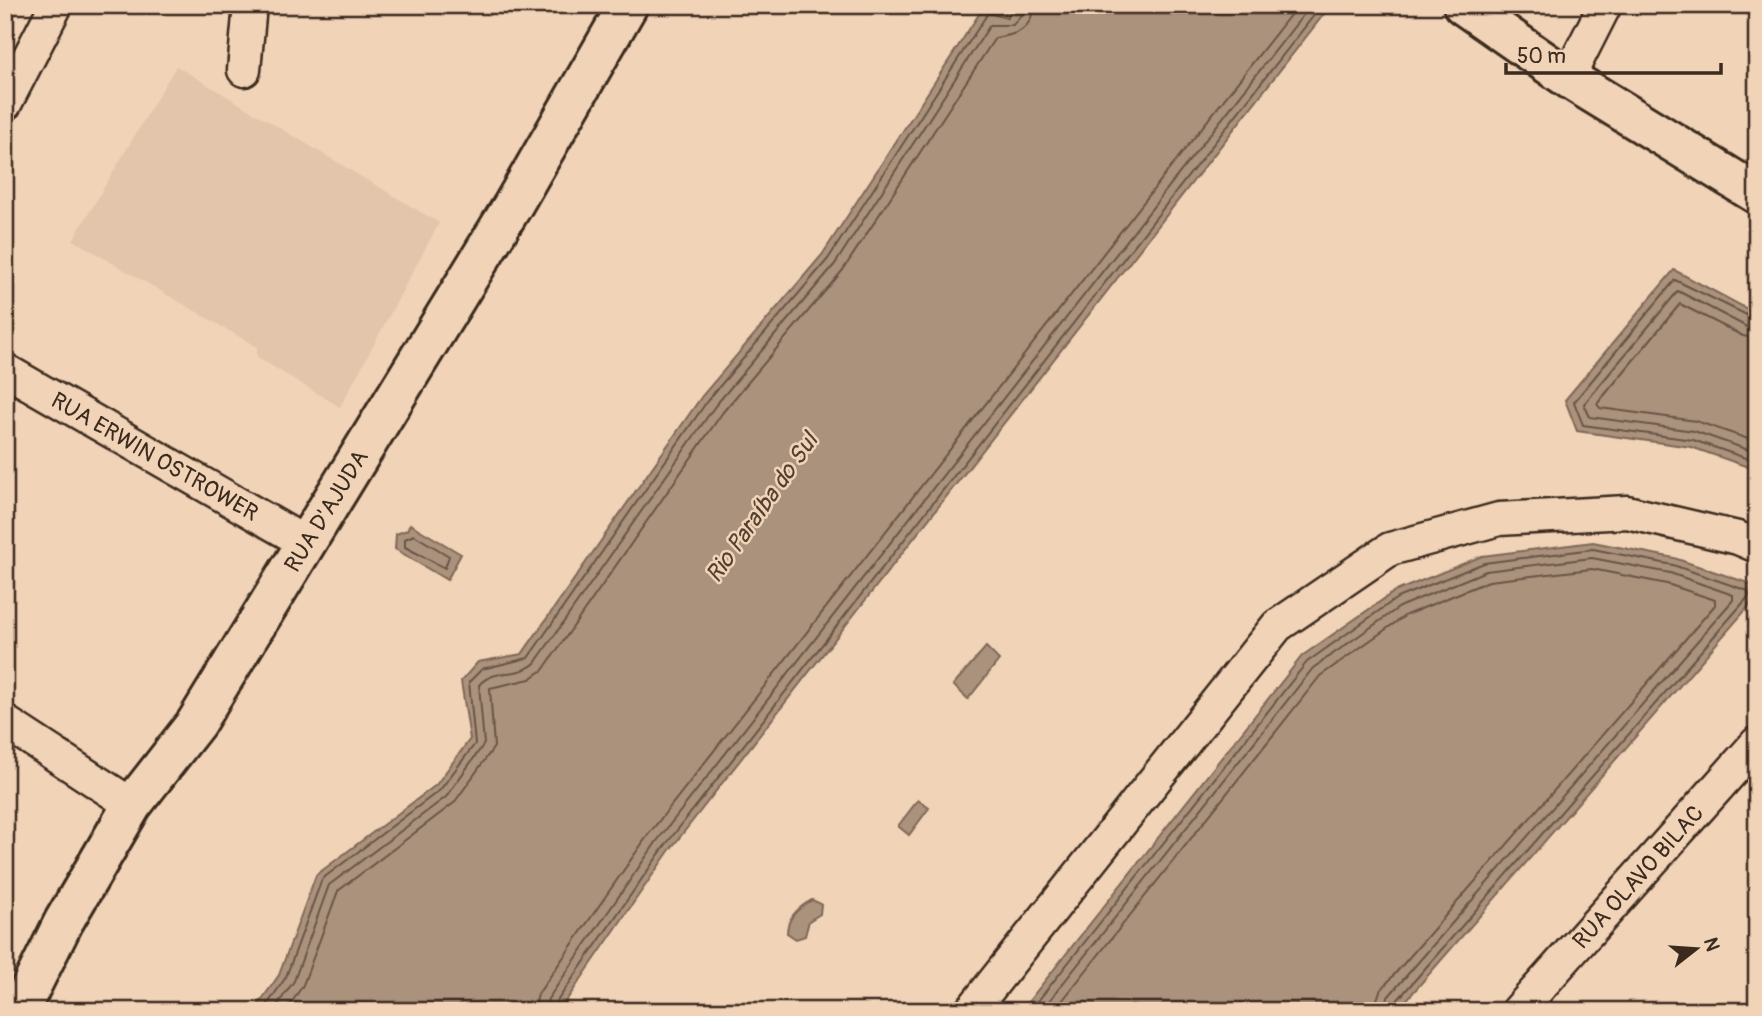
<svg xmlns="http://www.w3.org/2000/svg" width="1762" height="1016" font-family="Pangolin,sans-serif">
<rect width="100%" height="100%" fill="#f1d3b7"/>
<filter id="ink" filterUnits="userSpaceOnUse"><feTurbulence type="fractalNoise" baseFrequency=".0143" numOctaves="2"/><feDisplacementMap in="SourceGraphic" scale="14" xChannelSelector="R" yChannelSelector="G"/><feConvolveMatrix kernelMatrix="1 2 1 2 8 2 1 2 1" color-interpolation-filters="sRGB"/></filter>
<g filter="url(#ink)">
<path fill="#e2c5aa" d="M176,66L439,223L340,407L257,357V347L73,240Z"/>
<path fill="#ab927d" stroke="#7e6857" stroke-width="2" d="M985,5H993L1005,12L1009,5H1331L669,851L559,1011H254L279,975L316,875L436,785L470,739L461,681L478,662L522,654L702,396L822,255Z
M1674,270L1757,314V470L1691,447L1577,431L1565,400Z
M410,524L461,554L447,580L395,549L396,534L407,530Z
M1593,542L1674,558L1757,586V597L1397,1011H1021L1302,656L1394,592L1482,556Z
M986,647L999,660L968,699L953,685Z
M918,800L929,808L909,835L898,826Z
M812,900L821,904L820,914L809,921L805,936L796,939L787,933C787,917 799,907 812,900Z"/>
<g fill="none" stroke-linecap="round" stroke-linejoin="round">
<path stroke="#685444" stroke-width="2" d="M1757,320L1675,280L1574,402L1583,425L1693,440L1757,462
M1757,329L1747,327L1678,291L1584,404L1590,417L1694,431L1757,453
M1757,339L1743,336L1680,304L1597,404L1600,408L1696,421L1757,442
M414,535L449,556L445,568L405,547V539Z
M263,1011L286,977L322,879L440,790L475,744L469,682L482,669L528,658L708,400L828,259L988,13L1007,18L1014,5
M273,1011L294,981L329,885L446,797L484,744L479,685C493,668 519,678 535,663L715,406L835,264L990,25H1013L1021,15L1023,5
M286,1011L303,985L338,891L454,803L494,747L490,688L530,679L543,670L723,412L843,270L995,38C1015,35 1032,31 1034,5
M534,1011L538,994L648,835L1298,5
M545,1011L548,999L657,841L1311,5
M554,1011L555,1004L664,847L1322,5
M1030,1011L1307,662L1397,598L1484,563L1593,549L1673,565L1748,591L1749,596L1395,1003L1393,1011
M1041,1011L1313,668L1401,606L1486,571L1592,558L1670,573L1733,595V600L1388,997L1384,1011
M1054,1011L1320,676L1406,615L1489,581L1592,569L1667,584L1715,600V605L1380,991L1373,1011"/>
<defs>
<g id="street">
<path d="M244,70L250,5"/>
<path d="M1568,78L1605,5"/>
<path d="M5,104L56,5"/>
<path id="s1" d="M5,370L304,542"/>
<path d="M5,722L132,805"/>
<path d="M971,1011L1277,626L1390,549L1499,519L1627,512L1738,538L1757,546"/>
<path id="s2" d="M1518,1011L1757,743"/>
</g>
<g id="secondary">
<path d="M1463,5L1568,78L1757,194"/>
<path id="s3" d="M19,1011L64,921L132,805L196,723L513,205L628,5"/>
</g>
</defs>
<use href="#street" stroke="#3b2a1e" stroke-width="37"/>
<use href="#secondary" stroke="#3b2a1e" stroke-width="44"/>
<use href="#street" stroke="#f1d3b7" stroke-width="32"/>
<use href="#secondary" stroke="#f1d3b7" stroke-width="38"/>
</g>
</g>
<g text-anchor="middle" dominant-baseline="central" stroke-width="5" stroke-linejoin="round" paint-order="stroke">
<g font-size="23" fill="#3b2a1e" stroke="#f1d3b7">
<text stroke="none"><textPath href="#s1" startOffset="173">RUA ERWIN OSTROWER</textPath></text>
<text stroke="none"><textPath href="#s3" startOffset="588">RUA D'AJUDA</textPath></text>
<text stroke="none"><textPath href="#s2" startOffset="180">RUA OLAVO BILAC</textPath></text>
</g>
<g font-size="24" font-style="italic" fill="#513f31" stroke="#f1d3b7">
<text transform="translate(762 508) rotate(-55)">Rio Paraíba do Sul</text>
</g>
</g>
<rect width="1762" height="1016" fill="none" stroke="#f1d3b7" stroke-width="28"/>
<rect x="14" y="14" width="1734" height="988" fill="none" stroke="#3b2a1e" stroke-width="2.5" filter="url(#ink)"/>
<g transform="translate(1696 949) rotate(73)" stroke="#f1d3b7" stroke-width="5" paint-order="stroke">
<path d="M0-5L12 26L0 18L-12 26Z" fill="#3b2a1e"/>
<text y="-10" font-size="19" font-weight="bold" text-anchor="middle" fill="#3b2a1e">N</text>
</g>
<path d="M1506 63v10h215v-10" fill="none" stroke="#3b2a1e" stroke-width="3.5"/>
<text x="1517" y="63" font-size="21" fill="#3b2a1e" stroke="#f1d3b7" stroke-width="5" paint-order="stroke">50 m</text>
</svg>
